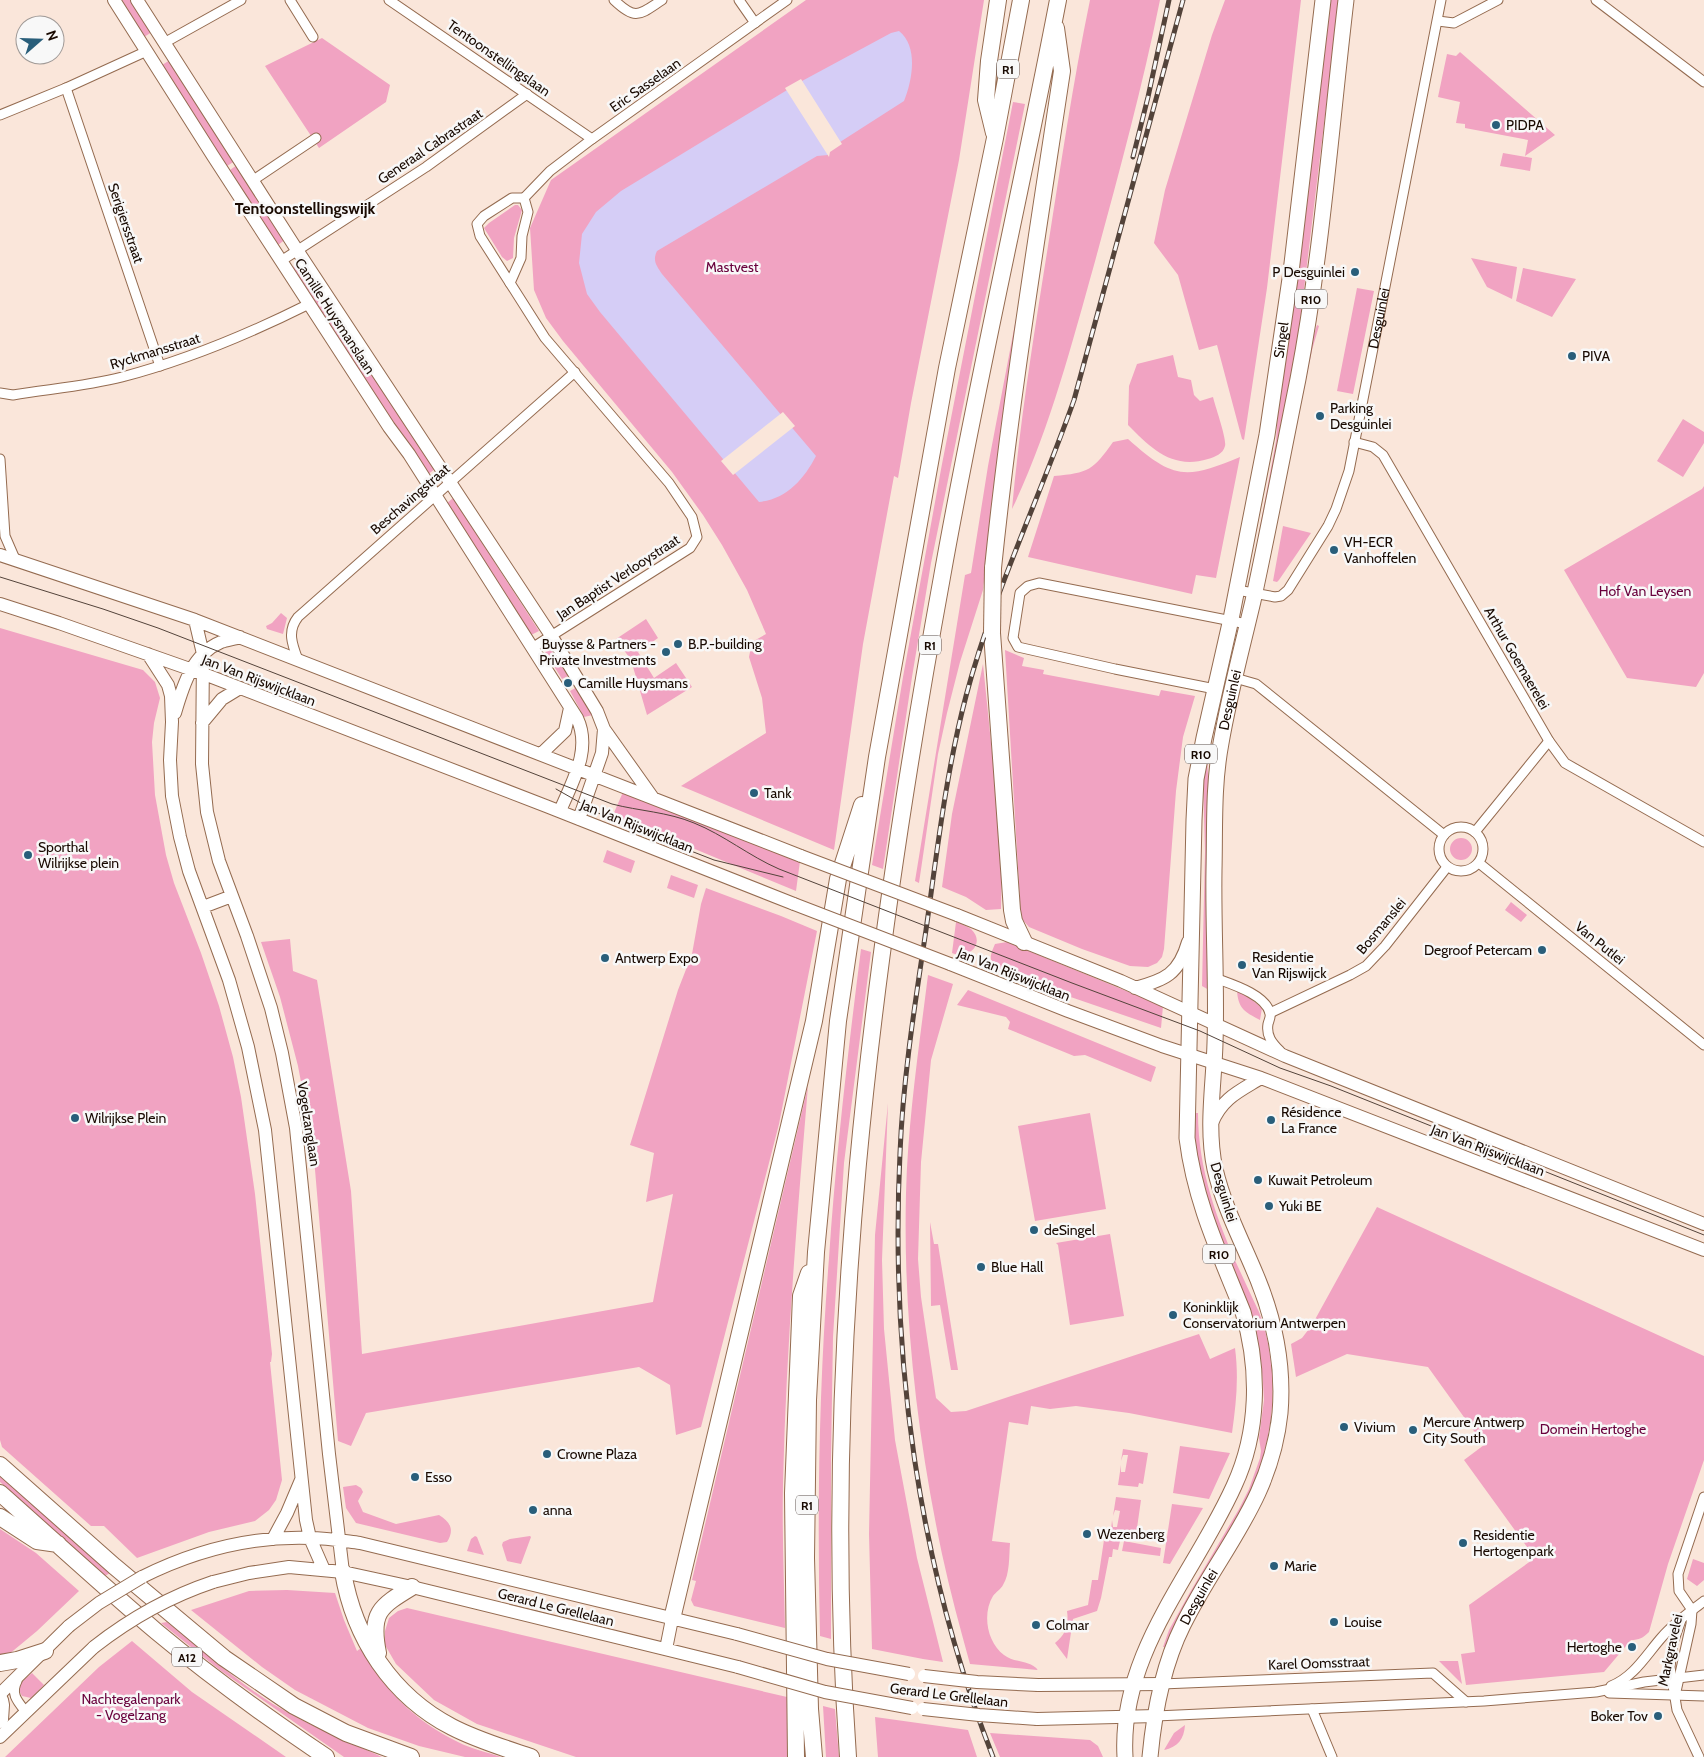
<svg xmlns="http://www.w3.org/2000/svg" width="1704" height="1757" font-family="Cabin,sans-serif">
<rect width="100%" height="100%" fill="#fae6da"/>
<path fill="#f1a3c2" d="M120,0H131L152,32L144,37Z
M806,0H984L959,160L911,403L898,478L894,476L863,644L834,850L681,786L766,733L762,698L749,657L752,642L766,634L747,590L722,545L703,515L672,472L563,341L546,318L534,290L530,228L551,180Z
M1090,0H1160C1142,89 1118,177 1094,265C1071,347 1049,432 1012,509C1020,421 1034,334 1048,246C1061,164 1073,82 1090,0Z
M1225,0H1301L1267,288L1244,440L1242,439L1217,345L1199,350L1178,275L1154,243L1165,190L1212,35Z
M1329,0H1339L1300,322L1283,428L1253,565L1276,441L1278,410Z
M322,38L390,85L386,102L319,148L265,66Z
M1460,52L1555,135L1525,156L1528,140L1465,128V124L1456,123L1460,102L1438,97L1447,54L1456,56Z
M170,60L235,161L227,166L162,65Z
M1013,102L1025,104L931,563L912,677L883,869L872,865L903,677L942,464Z
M1503,153L1532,158L1530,171L1500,166Z
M237,165L286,239L278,245L230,170Z
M515,205H518L522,210L514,238L513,258L507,261L502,257L484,228L489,223Z
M1471,258L1517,267L1512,299L1487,287Z
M301,262L435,469L427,475L293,267Z
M1523,268L1576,279L1552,317L1516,301Z
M1022,287L993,493L983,590L960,662L947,713L938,754L919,883L915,881L965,575L971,573L988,466Z
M1357,288L1374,291L1353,394L1337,391Z
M1317,325L1319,326L1312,350L1267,573L1265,572L1311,343Z
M1173,355L1178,377L1191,380L1194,395L1200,401L1213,397C1215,406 1227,439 1225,446C1223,454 1215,457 1208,459C1172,470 1151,448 1128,425L1129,386L1137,364Z
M1683,419L1704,432V443L1683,477L1657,461Z
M1128,439C1173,479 1185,480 1240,457L1216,578L1196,575L1192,594L1028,557L1054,476C1089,473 1093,470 1113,442Z
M1704,486V673L1696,687L1627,678L1564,570L1702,489Z
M453,498L539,631L531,635L446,504Z
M1283,526L1311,533L1279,580L1277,582L1273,581Z
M281,613L287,618L283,634L267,629L266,626L272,623Z
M646,619L658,638L638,652L654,678L676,663L692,687L647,715L631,660L616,639Z
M0,628L143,670L155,682L160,698L154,723L152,742L155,795L166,855L174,883L201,953L219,1006L233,1057L241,1097L255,1194L272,1354L271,1362H270L282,1480L276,1500L269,1510L255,1521L209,1532L137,1558L104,1526H91L2,1447L0,1440Z
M551,649L568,676L562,679L545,652Z
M1005,650L1024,658L1022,666L1044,670L1043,674L1159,696L1161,690L1195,696L1183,737L1176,791L1164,949L1162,957L1157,963L1148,967L1130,966L1082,949L1029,927L1021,918Z
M983,664L1002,851L1001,909L986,910L966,897L942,887L952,814Z
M577,687L593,715L584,717L570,691Z
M1207,757L1209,790L1207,944L1209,990L1202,986L1205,852L1203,778Z
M623,792L800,861L796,891L613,815Z
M1450 849a11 11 0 1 1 22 0a11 11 0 1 1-22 0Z
M607,850L635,861L631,873L603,862Z
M671,875L698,885L694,898L667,888Z
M706,888L781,916L817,931L779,1124L701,1427L676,1435L670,1385L639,1367L366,1413L351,1446L338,1441L313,1146L298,1066L280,997L261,942L290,939L293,971L317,980L351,1191L362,1354L653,1302L673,1194L646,1202L654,1153L630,1145L678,990L692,954L701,904Z
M1511,902L1527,915L1521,922L1505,910Z
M956,922C961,924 967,926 971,929C986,943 969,960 952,953Z
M1007,942L1163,1006L1161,1028L998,972C989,959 989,958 995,944Z
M861,949L871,952L844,1163L833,1337L831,1457V1639L820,1636C817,1510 819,1384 829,1258C836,1154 848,1051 861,949Z
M928,975L953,984L931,1060L921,1162L918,1259L921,1297L936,1398L951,1412L966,1411L1199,1334L1210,1359L1235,1348C1239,1378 1236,1404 1232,1433L1129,1413L1076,1406L1050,1409L1031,1406L1028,1425L1009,1422L992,1541L1010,1543C1009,1556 1010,1574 1003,1585C1001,1589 996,1592 993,1596C982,1614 987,1642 1004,1655C1014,1663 1030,1660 1038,1670L970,1664C960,1628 950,1591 942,1554C917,1436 903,1314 906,1193C908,1120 919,1047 928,975Z
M968,990L1156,1067L1151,1082L1085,1055L1074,1056L1008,1029L1010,1022L1006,1017L957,1005Z
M1237,990L1246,995L1262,1008L1260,1020C1245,1012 1238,1009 1237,990Z
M808,1086C797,1218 786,1351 783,1484C782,1532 784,1580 785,1628L694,1606L691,1600L696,1581L692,1580Z
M888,1103L882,1260L884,1329L895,1440L917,1558L943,1662L923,1659L872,1649L869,1534L875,1235Z
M1090,1113L1106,1209L1035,1221L1018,1126Z
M1193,1113H1198C1198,1185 1229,1248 1259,1312C1283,1376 1274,1451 1241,1511C1216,1557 1185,1599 1165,1647H1163L1169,1630L1189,1594L1239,1509L1249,1489L1260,1458L1261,1451L1259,1438L1264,1400L1263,1383L1261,1361L1253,1322L1208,1203L1196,1152Z
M1377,1207L1704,1356V1460L1668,1564L1649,1632C1643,1638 1639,1640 1631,1640L1604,1672L1466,1685L1461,1654L1475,1652L1469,1605L1535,1558L1464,1460L1484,1445L1428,1367L1347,1354L1296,1377L1291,1344L1302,1338L1312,1325Z
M930,1222L934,1244H938L958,1370H951L940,1305L931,1306Z
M1110,1234L1124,1316L1070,1325L1058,1245L1056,1243Z
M1180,1446L1230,1453L1209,1499L1173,1493Z
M1123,1449L1148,1453L1143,1484L1139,1483L1138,1487L1118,1485L1121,1465V1472H1125L1128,1455H1123L1121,1461Z
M0,1475L110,1573L105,1576L0,1482Z
M356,1485L361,1488L363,1492L358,1501L363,1512L396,1524L439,1515C450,1522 455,1529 447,1542L440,1543L356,1523L346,1508L343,1487Z
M1116,1497L1141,1500L1136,1535L1111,1531L1112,1520L1113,1527H1117L1120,1511L1115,1510L1113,1516Z
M1172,1504L1203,1508L1170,1564L1163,1563Z
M0,1529L36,1553L79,1591L37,1631L8,1655L0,1656Z
M475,1536L477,1537L484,1555L467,1551L471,1539Z
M530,1536L531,1537L521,1564L507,1561L502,1545L503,1542L510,1539Z
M1109,1539L1120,1541L1118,1550L1113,1549L1112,1557H1109L1101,1598L1097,1611L1073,1619L1067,1659L1055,1643C1066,1634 1069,1625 1067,1611L1088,1605L1092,1580H1098L1104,1540L1109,1541Z
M1124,1541L1161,1548L1160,1556L1122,1551Z
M1693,1559L1704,1563V1580L1697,1586L1687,1579Z
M287,1590L335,1593L344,1620L357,1651L361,1648C382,1688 416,1722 458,1742C471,1749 487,1752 501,1757H465L419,1746L368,1728L295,1690L262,1667L191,1610L249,1591Z
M407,1608L787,1697V1757H576L477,1724L434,1700L396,1664L385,1645V1631L389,1618L398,1611Z
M167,1622C201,1649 236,1681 273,1704C307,1725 346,1740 382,1757H344L221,1671L161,1623Z
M132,1641L192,1692L286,1757H5L99,1667Z
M1439,1661H1458L1462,1684Z
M32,1673L44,1685L31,1698L22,1696C15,1685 24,1680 32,1673Z
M823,1706L835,1709L839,1757H826Z
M875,1717L968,1730L977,1757H878Z
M1185,1725C1184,1739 1178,1747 1164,1750L1174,1733Z
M990,1733L1090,1740L1098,1746L1103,1757H1000Z"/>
<path fill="#d5cdf6" d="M899,31C919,47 912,81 904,101L826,151L828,155L817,156L657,251C652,261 657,266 662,274L816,456C804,479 787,499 759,502L600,312L587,294L579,263L582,234L596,212L621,191L802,81L891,33Z"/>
<path fill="#fae6da" d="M801,79L842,144L830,152L829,157L785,88Z
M783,412L795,426L733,475L721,461Z"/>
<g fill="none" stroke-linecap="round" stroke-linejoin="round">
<defs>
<g id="street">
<path d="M290,0L313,37"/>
<path d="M389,0L592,139"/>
<path d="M614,0C636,21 639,15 662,0"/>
<path d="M739,0L755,23"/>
<path d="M1596,0L1704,82"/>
<path d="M1438,21L1454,23L1498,0"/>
<path d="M164,43L241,0"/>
<path d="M66,88L160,366"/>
<path d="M0,115L66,88L147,51"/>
<path d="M252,181L316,138"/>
<path d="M281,261L426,167L527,94"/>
<path d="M510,283L480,236L477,224L484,216L512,198H524"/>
<path d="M0,393L13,395C49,389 87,386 122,377C187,360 249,334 309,304"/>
<path d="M1354,442L1373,447L1383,455L1549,741L1565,763L1704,842"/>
<path d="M0,459L5,536L15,559"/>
<path id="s1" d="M1237,590L1275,597L1281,596L1288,590L1328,526L1336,509L1349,471L1441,0"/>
<path d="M532,648L690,548L697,537L692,517L669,483L545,338L510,283L521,258L522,236L528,212L524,198L550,171L592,139L787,0"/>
<path d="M298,660C292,644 287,631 298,617L575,372"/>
<path d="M1235,678L1256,684L1444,835"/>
<path d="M1215,689L1115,669L1018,647L1013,638L1020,593L1028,586L1039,583L1247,624"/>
<circle cx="1461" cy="849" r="22"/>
<path d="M1475,832L1549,741"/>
<path d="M1479,863L1704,1045"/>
<path d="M1215,978C1231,984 1265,994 1270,1013C1271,1017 1269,1020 1268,1024C1266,1036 1272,1043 1280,1051"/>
<path d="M1270,1013L1350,975L1366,966L1385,946L1447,867"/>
<path d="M1681,1620L1673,1643L1670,1667L1677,1710L1699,1757"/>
<path d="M17,1681C10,1694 18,1702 26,1712"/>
<path d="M1162,1684L1433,1673L1466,1702"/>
<path d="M1611,1686C1634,1677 1646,1655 1662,1637C1674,1623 1690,1612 1704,1601"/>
<path d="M1609,1693L1704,1696"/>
<path d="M1675,1696L1691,1624L1692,1610L1679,1591L1678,1574L1704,1497"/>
<path d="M1312,1709L1332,1757"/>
<path d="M1156,1716L1484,1701L1596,1692L1644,1682L1704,1675"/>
</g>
<path id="secondary" d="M114,0L213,156L389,427L409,454L577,718C592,750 572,782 560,811
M137,0L297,250L552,637L597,711L604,729L653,798
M0,555L195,620L801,856
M0,604L59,623L204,674L546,806L794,904
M195,620L203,654L202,764L207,812L219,861L247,936L271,1008L282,1053L296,1128L329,1454L343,1572
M148,654L168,685L171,696L172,722L170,760L172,796L180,837L189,871L229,980L248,1047L265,1130L306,1520L310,1538L324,1570
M175,713C183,686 192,654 221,642C226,640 234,639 240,637
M202,723L222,699L240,688
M541,754L565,731L570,708
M579,819L602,753L604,729
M203,907L232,896
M957,915L1121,981L1285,1056L1704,1224
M950,964L1068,1011L1162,1046L1261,1078L1704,1250
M1135,988C1165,980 1179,974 1188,942
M1212,1123C1222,1098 1240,1091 1261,1078
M273,1539L287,1513L301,1480
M142,1577C194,1551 252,1536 310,1538C327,1538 344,1541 360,1543L737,1634
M213,1582L249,1573L289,1567L343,1572L412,1587L738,1667
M666,1649L672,1619
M1038,1685L1162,1684
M0,1694L69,1626
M1037,1719L1156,1716
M0,1737L94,1647"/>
<g id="primary">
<path id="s2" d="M1125,1757C1119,1653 1194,1575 1234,1486C1259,1432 1260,1369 1243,1312C1219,1252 1195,1202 1187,1138L1194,820L1196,779L1204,738L1231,619L1267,435L1291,272L1323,0"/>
<path id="s3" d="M1150,1757C1154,1713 1163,1665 1183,1625C1220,1550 1271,1501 1280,1413C1284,1366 1275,1322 1258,1280C1243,1243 1224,1208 1215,1169C1206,1128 1214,1084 1215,1043C1217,985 1213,927 1214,870C1215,828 1213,785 1221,743C1229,696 1242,648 1253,601C1269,527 1283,453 1298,379C1322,254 1331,126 1346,0"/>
</g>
<path id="highway" d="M994,133L986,100L989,61L998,0
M993,568C1010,402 1037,237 1062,71L1056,28
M992,633L1012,910L1014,921L1024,942
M0,1465L114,1566L224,1658L294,1706L346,1733L411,1757
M0,1493C52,1539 104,1587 157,1632C211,1677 268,1718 326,1757
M0,1517L37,1541L58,1544
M343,1572C354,1638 392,1696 452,1727C477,1740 504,1748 531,1757
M672,1619L814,1021L838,879L862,805
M378,1653C370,1613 379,1607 412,1587
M0,1663L17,1660L45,1651
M0,1700L1,1705L0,1720
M796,1757L793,1493L801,1296L809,1273
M814,1757L810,1709L806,1558L808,1400L816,1252L838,1021L877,757L947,368L995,138L1021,0
M848,1757C820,1362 871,966 942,577C976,384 1021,193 1058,0"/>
</defs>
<use href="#street" stroke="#946b50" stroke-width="11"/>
<use href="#secondary" stroke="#946b50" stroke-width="14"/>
<use href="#primary" stroke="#946b50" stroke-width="17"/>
<use href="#highway" stroke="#946b50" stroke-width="18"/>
<use href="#street" stroke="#fff" stroke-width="9"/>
<use href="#secondary" stroke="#fff" stroke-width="12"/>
<use href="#primary" stroke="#fff" stroke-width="15"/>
<use href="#highway" stroke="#fff" stroke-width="16"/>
<path stroke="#53433a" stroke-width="1" d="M0,577L103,609L158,628L612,804C639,811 668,812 694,823C724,835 749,856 779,869L1072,983L1200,1031L1280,1068L1331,1086L1704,1235
M556,789L609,819L714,860L783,877"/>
<defs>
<path id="rail" d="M1133,157L1148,97L1169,0
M993,1757C918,1565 890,1358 900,1153C903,1078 915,1004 926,930C937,852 946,772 966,696C993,594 1039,499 1074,400L1183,0"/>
</defs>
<use href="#rail" stroke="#53433a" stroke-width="5"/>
<use href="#rail" stroke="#f8f8f8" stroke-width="3" stroke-dasharray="9" stroke-linecap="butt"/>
<defs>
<path id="secondary-bridge" d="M801,856L957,915
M794,904L950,964
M69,1626L99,1603L142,1577
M737,1634L827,1659L909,1674
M94,1647C131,1618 168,1597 213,1582
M738,1667L825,1692L912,1708
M924,1676L977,1682L1038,1685
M923,1709L979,1715L1037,1719"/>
<path id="highway-bridge" d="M992,633L993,568"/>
</defs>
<use href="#secondary-bridge" stroke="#946b50" stroke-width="14" stroke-linecap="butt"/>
<use href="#highway-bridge" stroke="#946b50" stroke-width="18" stroke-linecap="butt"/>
<use href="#secondary-bridge" stroke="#fff" stroke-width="12"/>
<use href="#highway-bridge" stroke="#fff" stroke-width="16"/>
</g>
<g fill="#295e7a" stroke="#f8f8f8" stroke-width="2">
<circle cx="1496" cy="125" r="5"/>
<circle cx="1355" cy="272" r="5"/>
<circle cx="1572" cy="356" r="5"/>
<circle cx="1320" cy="416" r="5"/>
<circle cx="1334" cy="550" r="5"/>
<circle cx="678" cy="644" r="5"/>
<circle cx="666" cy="652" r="5"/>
<circle cx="568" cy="683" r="5"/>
<circle cx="754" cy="793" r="5"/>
<circle cx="28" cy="855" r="5"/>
<circle cx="1542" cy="950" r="5"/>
<circle cx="605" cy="958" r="5"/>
<circle cx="1242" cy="965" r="5"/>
<circle cx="75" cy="1118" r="5"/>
<circle cx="1271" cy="1120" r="5"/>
<circle cx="1258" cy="1180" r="5"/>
<circle cx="1269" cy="1206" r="5"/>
<circle cx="1034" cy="1230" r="5"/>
<circle cx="981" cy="1267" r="5"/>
<circle cx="1173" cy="1315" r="5"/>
<circle cx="1344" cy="1427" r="5"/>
<circle cx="1413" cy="1430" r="5"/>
<circle cx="547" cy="1454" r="5"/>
<circle cx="415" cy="1477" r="5"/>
<circle cx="533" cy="1510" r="5"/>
<circle cx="1087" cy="1534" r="5"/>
<circle cx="1463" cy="1543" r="5"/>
<circle cx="1274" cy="1566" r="5"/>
<circle cx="1334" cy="1622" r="5"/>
<circle cx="1036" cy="1625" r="5"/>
<circle cx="1632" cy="1647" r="5"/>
<circle cx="1658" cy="1716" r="5"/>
</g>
<g text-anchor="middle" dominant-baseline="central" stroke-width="5" stroke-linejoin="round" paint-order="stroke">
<g fill="#f8f8f8" stroke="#5c514c" stroke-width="1">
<rect x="997" y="59.5" width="22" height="19" rx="4"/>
<rect x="1295" y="289.5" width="32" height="19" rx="4"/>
<rect x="919" y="635.5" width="22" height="19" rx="4"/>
<rect x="1185" y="744.5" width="32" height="19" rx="4"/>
<rect x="1203" y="1244.5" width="32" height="19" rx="4"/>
<rect x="796" y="1495.5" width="22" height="19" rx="4"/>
<rect x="172" y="1647.5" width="30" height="19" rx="4"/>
</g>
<g font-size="12" font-weight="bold" fill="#190a02">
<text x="1008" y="69">R1</text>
<text x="1311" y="299">R10</text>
<text x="930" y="645">R1</text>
<text x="1201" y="754">R10</text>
<text x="1219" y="1254">R10</text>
<text x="807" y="1505">R1</text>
<text x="187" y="1657">A12</text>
</g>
<g font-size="14" fill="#190a02" stroke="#f8f8f8">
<text transform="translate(499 58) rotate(35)">Tentoonstellingslaan</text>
<text transform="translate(645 85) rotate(-35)">Eric Sasselaan</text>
<text transform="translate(430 146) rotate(-34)">Generaal Cabrastraat</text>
<text transform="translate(126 223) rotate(71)">Serigiersstraat</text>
<text transform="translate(335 316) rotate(57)">Camille Huysmanslaan</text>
<text stroke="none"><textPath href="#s1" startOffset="344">Desguinlei</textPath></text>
<text stroke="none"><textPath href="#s2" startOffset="1464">Singel</textPath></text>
<text transform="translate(155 351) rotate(-17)">Ryckmansstraat</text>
<text transform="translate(410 499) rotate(-41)">Beschavingstraat</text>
<text transform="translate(618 577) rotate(-33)">Jan Baptist Verlooystraat</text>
<text transform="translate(1517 658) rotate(60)">Arthur Goemaerelei</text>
<text transform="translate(259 680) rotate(21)">Jan Van Rijswijcklaan</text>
<text stroke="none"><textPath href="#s3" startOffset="1098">Desguinlei</textPath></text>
<text transform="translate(637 826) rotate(22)">Jan Van Rijswijcklaan</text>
<text transform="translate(1381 926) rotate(-50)">Bosmanslei</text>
<text transform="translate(1600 943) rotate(39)">Van Putlei</text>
<text transform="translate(1014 974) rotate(22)">Jan Van Rijswijcklaan</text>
<text transform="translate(309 1124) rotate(81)">Vogelzanglaan</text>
<text transform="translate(1488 1150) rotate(21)">Jan Van Rijswijcklaan</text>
<text transform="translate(1224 1192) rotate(73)">Desguinlei</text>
<text stroke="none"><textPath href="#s3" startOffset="169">Desguinlei</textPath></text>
<text transform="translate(556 1607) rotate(14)">Gerard Le Grellelaan</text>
<text transform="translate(1670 1650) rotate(-78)">Markgravelei</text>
<text transform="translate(1319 1663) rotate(-2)">Karel Oomsstraat</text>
<text transform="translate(949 1695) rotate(7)">Gerard Le Grellelaan</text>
</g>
<g font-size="14" fill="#190a02" stroke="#f8f8f8" text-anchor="start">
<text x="1506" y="125">PIDPA</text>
<text x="1345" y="272" text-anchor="end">P Desguinlei</text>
<text x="1582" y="356">PIVA</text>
<text x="1330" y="408">Parking<tspan x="1330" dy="16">Desguinlei</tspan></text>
<text x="1344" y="542">VH-ECR<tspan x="1344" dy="16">Vanhoffelen</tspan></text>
<text x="656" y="644" text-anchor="end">Buysse &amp; Partners -<tspan x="656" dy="16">Private Investments</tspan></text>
<text x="688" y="644">B.P.-building</text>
<text x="578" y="683">Camille Huysmans</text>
<text x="764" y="793">Tank</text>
<text x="38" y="847">Sporthal<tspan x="38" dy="16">Wilrijkse plein</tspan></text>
<text x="1532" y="950" text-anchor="end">Degroof Petercam</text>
<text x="1252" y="957">Residentie<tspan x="1252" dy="16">Van Rijswijck</tspan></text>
<text x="615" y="958">Antwerp Expo</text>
<text x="1281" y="1112">Résidence<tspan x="1281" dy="16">La France</tspan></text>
<text x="85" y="1118">Wilrijkse Plein</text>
<text x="1268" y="1180">Kuwait Petroleum</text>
<text x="1279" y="1206">Yuki BE</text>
<text x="1044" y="1230">deSingel</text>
<text x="991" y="1267">Blue Hall</text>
<text x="1183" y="1307">Koninklijk<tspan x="1183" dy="16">Conservatorium Antwerpen</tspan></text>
<text x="1423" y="1422">Mercure Antwerp<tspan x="1423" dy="16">City South</tspan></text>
<text x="1354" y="1427">Vivium</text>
<text x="557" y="1454">Crowne Plaza</text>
<text x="425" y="1477">Esso</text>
<text x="543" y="1510">anna</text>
<text x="1097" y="1534">Wezenberg</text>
<text x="1473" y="1535">Residentie<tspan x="1473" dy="16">Hertogenpark</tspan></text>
<text x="1284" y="1566">Marie</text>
<text x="1344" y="1622">Louise</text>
<text x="1046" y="1625">Colmar</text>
<text x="1622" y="1647" text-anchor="end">Hertoghe</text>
<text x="1648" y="1716" text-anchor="end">Boker Tov</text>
</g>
<g font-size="14" fill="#69003c" stroke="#f8f8f8">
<text x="732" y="267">Mastvest</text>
<text x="1645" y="591">Hof Van Leysen</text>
<text x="1593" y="1429">Domein Hertoghe</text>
<text x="131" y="1699">Nachtegalenpark<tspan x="131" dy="16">- Vogelzang</tspan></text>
</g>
<g font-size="16" font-weight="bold" fill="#190a02" stroke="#f8f8f8">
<text x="305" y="208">Tentoonstellingswijk</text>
</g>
</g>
<g transform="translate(40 40) rotate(70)"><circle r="24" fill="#f8f8f8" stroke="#9f9996"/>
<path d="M0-4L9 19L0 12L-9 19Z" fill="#295e7a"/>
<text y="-8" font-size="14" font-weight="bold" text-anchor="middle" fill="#190a02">N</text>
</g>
</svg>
